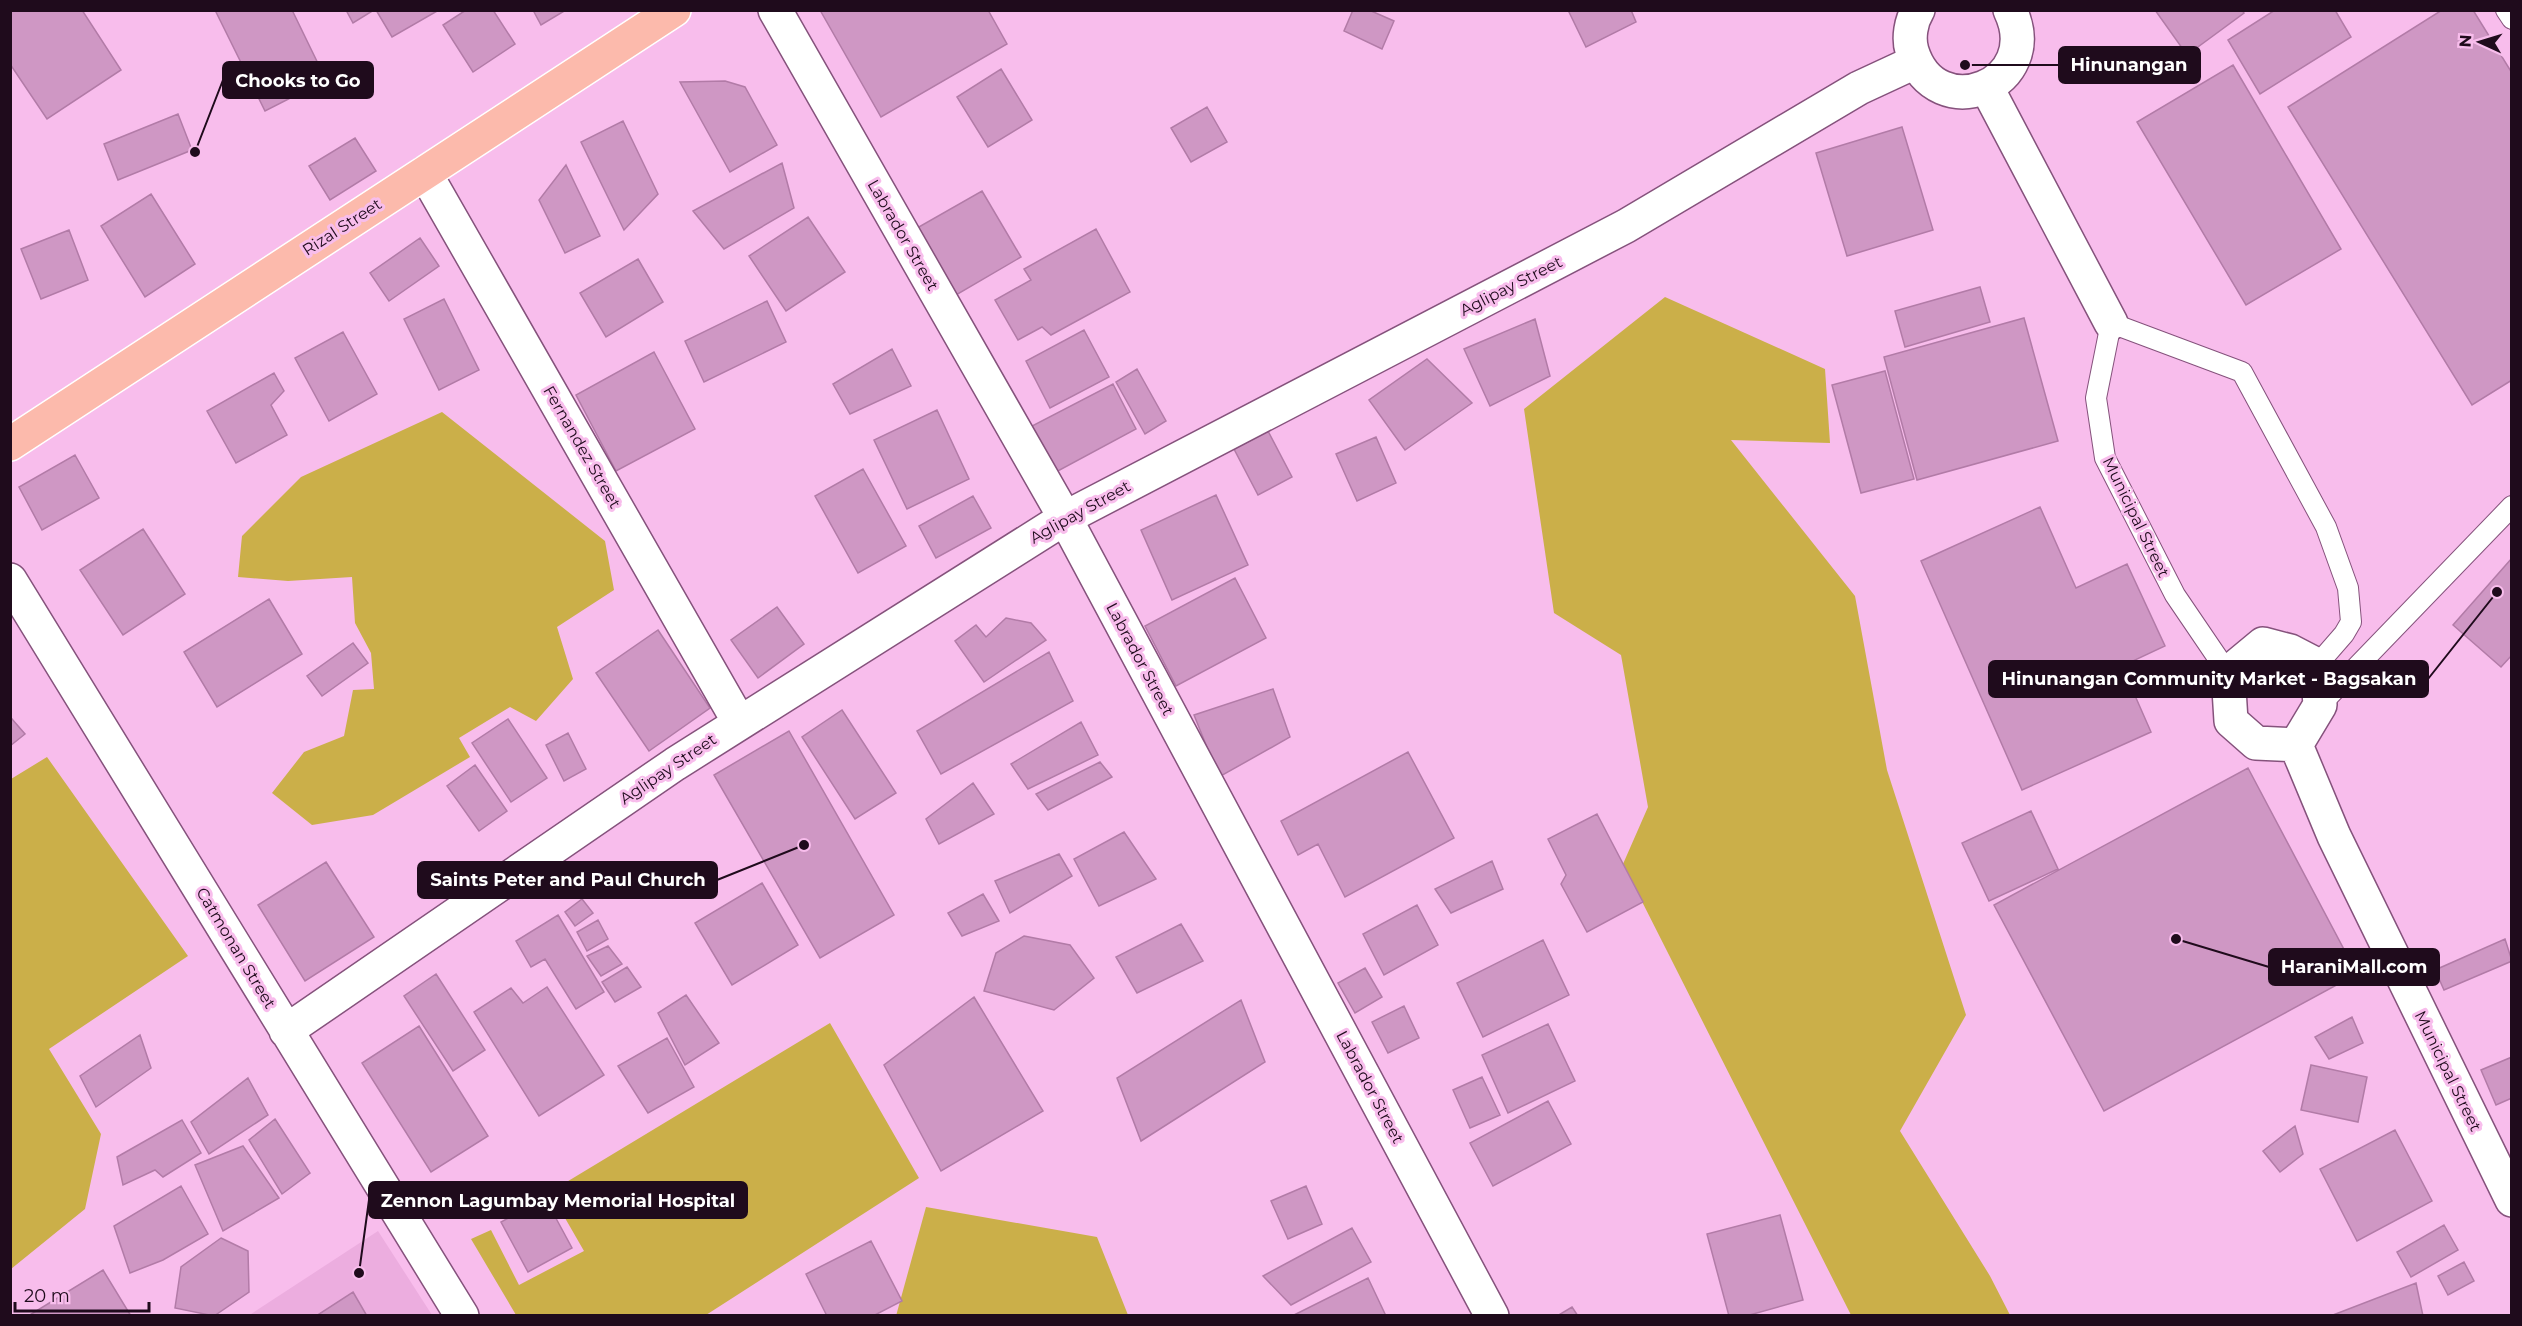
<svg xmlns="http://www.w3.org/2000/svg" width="2522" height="1326" font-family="Montserrat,sans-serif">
<rect width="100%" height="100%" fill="#f8bdec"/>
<path fill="#ecaddf" d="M378,1231L432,1315L248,1316Z"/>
<path fill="#cbaf49" d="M1665,297L1825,369L1830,443L1731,440L1855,596L1887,770L1966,1015L1900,1131L1990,1276L2010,1315H1851L1623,864L1648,807L1621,655L1554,613L1524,409Z
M442,412L605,541L614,590L557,627L573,679L536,721L510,707L459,738L470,757L373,815L312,825L272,793L304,752L344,736L353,690L374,689L371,653L355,623L352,577L288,581L238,577L242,536L301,477Z
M47,757L188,956L49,1049L101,1134L85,1209L11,1269V779Z
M830,1023L919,1178L706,1315H516L471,1239L491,1230L519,1285L584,1251L550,1192Z
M926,1207L1097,1237L1128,1315L896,1316Z"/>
<path fill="#cf97c4" stroke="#b27ba7" stroke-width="1.5" d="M10,10H82L121,70L47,119L10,64Z
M215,10H292L326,80L265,111Z
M346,10H374L353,23Z
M376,10H439L392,37Z
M466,10H493L515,44L473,72L443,25Z
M533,10H566L541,25Z
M820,10H988L1007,44L881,117Z
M1353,10H1369L1394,21L1382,49L1344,31Z
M1568,10H1631L1636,22L1586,47Z
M2155,10H2242L2244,13L2187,55Z
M2275,10H2335L2351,37L2260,94L2228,40Z
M2442,10H2473L2512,73V380L2472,405L2288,107Z
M2233,65L2341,249L2246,305L2137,122Z
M1001,69L1032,120L988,147L957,97Z
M725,81L745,87L777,145L730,172L680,82Z
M1207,107L1227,142L1191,162L1171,128Z
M178,114L192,150L118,180L104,144Z
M623,121L658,194L624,230L581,142Z
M1902,127L1933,230L1847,256L1816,153Z
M355,138L376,171L330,200L309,166Z
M782,163L794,208L724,249L693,211Z
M566,165L600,236L565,253L539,200Z
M982,191L1021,257L956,295L917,228Z
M151,194L195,264L145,297L101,226Z
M808,217L845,272L786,311L749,256Z
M1096,229L1130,292L1051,335L1042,327L1018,340L995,300L1031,280L1024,269Z
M69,230L88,280L41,299L21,249Z
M420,238L439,266L389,301L370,273Z
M638,259L663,302L606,337L580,293Z
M1980,287L1990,322L1905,347L1895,311Z
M444,299L479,370L439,390L404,319Z
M767,301L786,342L704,382L685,341Z
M2024,318L2058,441L1917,480L1884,357Z
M1535,319L1550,376L1490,406L1464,349Z
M1084,330L1109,377L1050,408L1026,361Z
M343,332L377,394L329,421L295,358Z
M892,349L911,386L850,414L833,384Z
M654,352L695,429L616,471L576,395Z
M1427,359L1472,403L1405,450L1369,400Z
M1137,369L1166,421L1145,434L1116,382Z
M1885,371L1914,479L1861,493L1832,385Z
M274,373L284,391L271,405L287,435L236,463L207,411Z
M1113,384L1136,429L1056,472L1032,426Z
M937,410L969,479L907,509L874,440Z
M1268,431L1292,477L1258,495L1234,449Z
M1376,437L1396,483L1357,501L1336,454Z
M75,455L99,498L42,530L19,487Z
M863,469L906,546L858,573L815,496Z
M1216,495L1248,565L1172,600L1141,530Z
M973,496L991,528L936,558L919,526Z
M2040,507L2076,588L2127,564L2165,646L2122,666L2151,732L2022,790L1921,561Z
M143,529L185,594L123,635L80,570Z
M2512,558V655L2501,667L2453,625Z
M1235,578L1266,638L1176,686L1145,626Z
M269,599L302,654L217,707L184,652Z
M777,607L804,644L758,678L731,640Z
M1006,618L1031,623L1046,640L984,682L955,641L976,625L986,637Z
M658,630L710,708L649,751L596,673Z
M353,643L368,663L322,696L307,676Z
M1049,652L1073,701L941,774L917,731Z
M1273,689L1290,737L1219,777L1194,715Z
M842,710L896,793L855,819L802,737Z
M12,719L25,734L10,746V720Z
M508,719L547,778L511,802L472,743Z
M1081,722L1098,755L1028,789L1011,764Z
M789,731L894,915L820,958L714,775Z
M568,733L586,769L564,781L546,745Z
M1408,752L1454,838L1345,897L1318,844L1298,855L1281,821Z
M1100,762L1112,777L1048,810L1036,794Z
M475,765L507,811L479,831L447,786Z
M2248,768L2357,974L2104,1111L1994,905Z
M973,783L994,814L939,844L926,819Z
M2031,811L2058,869L1989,901L1962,843Z
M1597,814L1643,902L1587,932L1561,884L1566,875L1548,839Z
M1124,832L1156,879L1099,906L1074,859Z
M1059,854L1072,876L1010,913L995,881Z
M1492,861L1503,889L1451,913L1435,889Z
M326,862L374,937L305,981L258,905Z
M762,883L798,945L732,985L695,923Z
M983,894L999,921L962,936L948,913Z
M582,899L593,913L575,926L565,912Z
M1417,905L1438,945L1384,975L1363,934Z
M558,915L604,992L576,1009L545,959L531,967L516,941Z
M598,920L608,939L587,951L577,932Z
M1181,924L1203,961L1137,993L1116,957Z
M1024,936L1070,945L1094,978L1054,1010L984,991L996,953Z
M2505,939L2512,961L2444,990L2435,970Z
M1543,940L1569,995L1483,1037L1457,983Z
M608,946L622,964L601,976L587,956Z
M627,967L641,987L615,1002L602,982Z
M1365,968L1382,997L1355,1013L1338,983Z
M436,974L485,1050L453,1071L404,996Z
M547,987L604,1075L539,1116L474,1012L511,988L523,1003Z
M686,995L719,1043L685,1065L658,1013Z
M974,997L1043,1111L941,1171L884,1065Z
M1241,1000L1265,1062L1141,1141L1117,1078Z
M1404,1006L1419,1038L1388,1053L1372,1022Z
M2352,1017L2363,1043L2329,1059L2315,1037Z
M1548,1024L1575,1081L1508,1113L1482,1055Z
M419,1026L488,1136L431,1172L362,1063Z
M140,1035L151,1068L96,1107L80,1076Z
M667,1038L694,1087L648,1113L618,1066Z
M2512,1057V1098L2496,1105L2481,1070Z
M2311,1065L2367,1077L2358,1122L2301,1110Z
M1482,1077L1500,1115L1470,1128L1453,1090Z
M248,1078L268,1115L209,1154L191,1122Z
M1548,1101L1571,1144L1493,1186L1470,1143Z
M275,1119L310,1173L282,1194L249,1140Z
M182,1120L201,1153L163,1177L155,1170L123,1185L117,1157Z
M2295,1126L2303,1154L2280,1172L2263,1151Z
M2395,1130L2432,1201L2357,1241L2320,1169Z
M243,1146L279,1198L223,1231L195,1165Z
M181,1186L208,1234L163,1260L130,1273L114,1226Z
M1306,1186L1322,1224L1288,1239L1271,1201Z
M545,1198L572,1248L528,1272L501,1222Z
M1780,1215L1803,1300L1746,1316H1729L1707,1234Z
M2444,1225L2458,1250L2411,1277L2397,1252Z
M1352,1228L1371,1262L1291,1305L1263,1276Z
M221,1238L248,1251L249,1292L214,1316L175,1308L181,1267Z
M871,1241L902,1301L873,1316H827L806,1274Z
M2464,1262L2474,1281L2448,1295L2438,1276Z
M103,1270L131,1316H28Z
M1368,1278L1386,1316H1292Z
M2416,1283L2423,1316L2333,1315Z
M353,1292L367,1316H316Z
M1572,1307L1578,1316H1557Z"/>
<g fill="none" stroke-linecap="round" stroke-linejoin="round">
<defs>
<path id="lane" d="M2506,10L2512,19
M2228,673L2175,595L2105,458L2096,398L2111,323L2242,372L2326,527L2348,588L2351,622L2344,634L2317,665
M2320,705L2512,506"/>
<path id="street" d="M1918,10C1911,21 1908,38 1912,51C1936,128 2046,85 2010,10
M1987,88L2111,323
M425,173L739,722
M10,580L462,1316
M2263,644L2290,651L2317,665L2320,705L2296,745L2256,743L2231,721L2228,673Z
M2296,745L2334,836L2512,1200
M286,1031L675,764L1065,518L1626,226L1859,88L1915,62"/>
<path id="secondary" d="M775,10L1065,518L1492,1316"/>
<path id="primary" d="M10,444L674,10"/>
</defs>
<use href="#lane" stroke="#85527c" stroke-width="22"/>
<use href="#street" stroke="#85527c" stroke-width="36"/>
<use href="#secondary" stroke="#85527c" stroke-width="36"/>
<use href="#primary" stroke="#fff" stroke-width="36"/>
<use href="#lane" stroke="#fff" stroke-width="20"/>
<use href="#street" stroke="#fff" stroke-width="33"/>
<use href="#secondary" stroke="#fff" stroke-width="33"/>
<use href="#primary" stroke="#fcbaac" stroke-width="33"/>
</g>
<g text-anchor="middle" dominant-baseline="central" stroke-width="6" stroke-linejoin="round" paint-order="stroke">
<g font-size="16" fill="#1f0b1c" stroke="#f8bdec">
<text transform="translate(342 227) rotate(-33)">Rizal Street</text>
<text transform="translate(903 235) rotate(60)">Labrador Street</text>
<text transform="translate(1511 286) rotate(-27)">Aglipay Street</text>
<text transform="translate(582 447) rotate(60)">Fernandez Street</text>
<text transform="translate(1080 512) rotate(-29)">Aglipay Street</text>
<text transform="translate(2136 517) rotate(64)">Municipal Street</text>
<text transform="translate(1140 659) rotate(62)">Labrador Street</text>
<text transform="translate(668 769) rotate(-34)">Aglipay Street</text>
<text transform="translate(236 948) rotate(59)">Catmonan Street</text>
<text transform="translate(2448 1071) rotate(64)">Municipal Street</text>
<text transform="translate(1370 1087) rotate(62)">Labrador Street</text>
</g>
</g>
<path fill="none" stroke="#1f0b1c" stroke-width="2" d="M1965 65L2059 65M195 152L223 80M2497 592L2428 679M804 845L717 880M2176 939L2269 967M359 1273L369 1200"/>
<g fill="#1f0b1c" stroke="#f8bdec" stroke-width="2">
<circle cx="1965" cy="65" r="6"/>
<circle cx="195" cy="152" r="6"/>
<circle cx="2497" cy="592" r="6"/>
<circle cx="804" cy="845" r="6"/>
<circle cx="2176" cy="939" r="6"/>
<circle cx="359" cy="1273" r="6"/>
</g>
<g fill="#1f0b1c" stroke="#1f0b1c" stroke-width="2">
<rect x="2059" y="47" width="141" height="36" rx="6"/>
<rect x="223" y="62" width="150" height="36" rx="6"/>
<rect x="1989" y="661" width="439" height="36" rx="6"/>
<rect x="418" y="862" width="299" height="36" rx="6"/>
<rect x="2269" y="949" width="170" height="36" rx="6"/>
<rect x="369" y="1182" width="378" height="36" rx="6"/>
</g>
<g font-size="18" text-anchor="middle" font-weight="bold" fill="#fff">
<text x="2129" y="71">Hinunangan</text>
<text x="298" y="87">Chooks to Go</text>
<text x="2209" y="685">Hinunangan Community Market - Bagsakan</text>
<text x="568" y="886">Saints Peter and Paul Church</text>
<text x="2354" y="973">HaraniMall.com</text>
<text x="558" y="1207">Zennon Lagumbay Memorial Hospital</text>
</g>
<rect width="2522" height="1326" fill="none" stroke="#1f0b1c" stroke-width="24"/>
<g transform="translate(2480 42) rotate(274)" stroke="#f8bdec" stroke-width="4.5" paint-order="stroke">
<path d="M0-4.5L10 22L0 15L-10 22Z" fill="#1f0b1c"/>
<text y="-9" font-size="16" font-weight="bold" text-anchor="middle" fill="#1f0b1c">N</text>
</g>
<path d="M15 1302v9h134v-9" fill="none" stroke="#1f0b1c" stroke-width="3"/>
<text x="24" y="1302" font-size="18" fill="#1f0b1c" stroke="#f8bdec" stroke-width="4.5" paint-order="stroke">20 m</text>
</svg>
